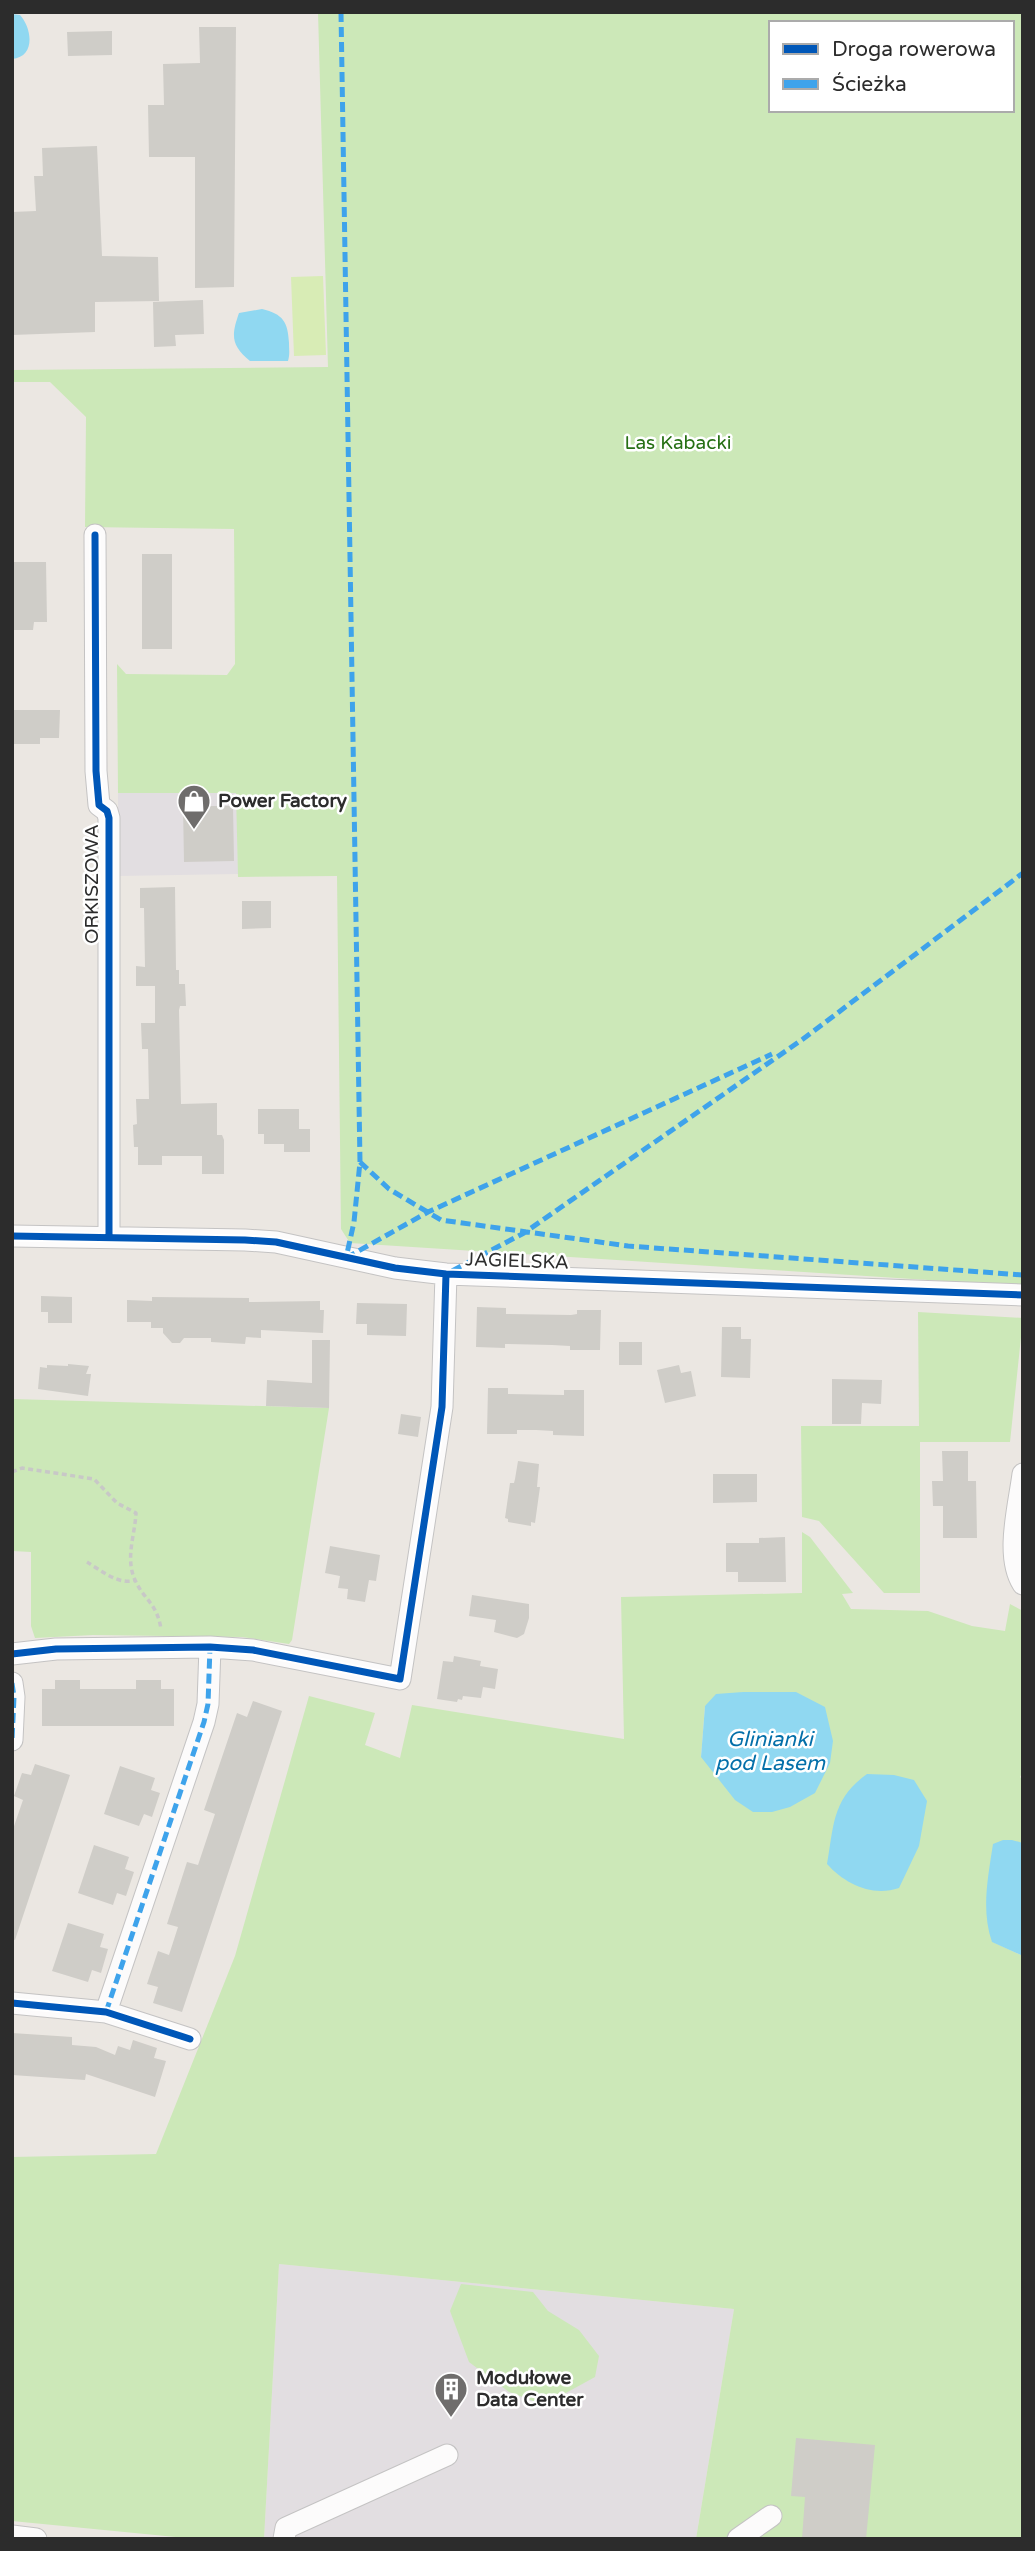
<svg xmlns="http://www.w3.org/2000/svg" width="1035" height="2551" font-family="'Varela Round',sans-serif">
<rect width="100%" height="100%" fill="#ebe7e2"/>
<path fill="#e2dee1" d="M118,793H237L238,874L118,876Z
M279,2264L734,2309L696,2539H264Z"/>
<path fill="#cce8b8" fill-rule="evenodd" d="M318,12H1023V1286L350,1243L341,1229L337,876L238,877L236,793H118L117,664L126,674L227,675L235,664L234,529L85,527L86,417L50,382H12V370L328,367ZM771,23H1012V110H771Z
M918,1312L1023,1318L1010,1442H920V1593H884L819,1521L802,1517L801,1426H919Z
M12,1399L329,1408L292,1640L289,1644L242,1637L93,1635L35,1638L31,1626V1552L12,1551Z
M802,1532L810,1537L853,1593L842,1594L851,1609L928,1611L972,1626L1005,1631L1010,1604L1023,1611V1771L1020,1777L1023,1780V1843L1003,1840L993,1942L1023,1956V2539H696L734,2309L279,2264L264,2539H196L12,2521V2157L156,2154L235,1956L309,1696L375,1713L365,1745L400,1758L412,1705L624,1739L621,1597L802,1593ZM743,1692L701,1757L705,1706Z
M461,2284L533,2292L548,2311L579,2330L599,2356L595,2377L544,2405L509,2392L469,2362L450,2311Z"/>
<path fill="#d8ecb5" d="M323,276L326,355L294,356L291,277Z"/>
<path fill="#90d8f1" d="M12,14L20,15C32,28 36,57 12,59Z
M262,309C283,314 288,322 289,343C289,350 290,354 288,361H250C231,345 231,336 239,313Z
M743,1692H796L825,1707L833,1741L830,1763L815,1793L790,1807L772,1812H753L735,1800L701,1757L705,1706L716,1694Z
M867,1774L894,1775L914,1780L927,1801L919,1846L899,1888C872,1897 845,1884 827,1864C834,1825 832,1799 867,1774Z
M1003,1840H1012L1023,1843V1956L992,1942C981,1910 988,1877 993,1844Z"/>
<path fill="#cfcdc8" d="M199,27H236L234,287L195,288V157H149L148,105H164L163,64L200,63Z
M112,31V55L68,56L67,32Z
M97,146L102,256L158,257L159,301L95,302V332L12,335V212L36,211L34,176H43L42,148Z
M203,300L204,334L175,335L176,346L154,347L153,302Z
M142,554H172V649H142Z
M14,562H46L47,622H34L33,630H12Z
M12,710H60L59,738H40V744H12Z
M183,806H233L234,861L184,862Z
M175,887L176,970H179V984H185L186,1006H180L179,1010L181,1104L217,1103V1135H222L224,1140V1174H202V1156H162V1165H138V1147H134L133,1125L137,1124L136,1099H149L148,1049H142L141,1023H155V986H136V966L145,967L144,908H140V888Z
M242,901H271V928L242,929Z
M258,1109H299V1129H310V1152H284V1144H264V1134H258Z
M41,1296L72,1297V1323H48V1312H41Z
M152,1297L249,1298V1302L320,1301V1310H324L323,1333L261,1330V1338L246,1337L245,1344L211,1342V1338H184L180,1343H172L163,1333V1328H151V1322H127V1300L152,1301Z
M357,1303L407,1304L406,1336L367,1335V1324H356Z
M477,1307L506,1308V1314L571,1315L577,1314V1310H601L600,1350H570V1346L552,1345L505,1344V1348L476,1347Z
M722,1327H741V1339H751L750,1378L721,1377Z
M312,1340H330L329,1408L266,1406L267,1380L312,1383Z
M619,1342H642V1365H619Z
M68,1364L89,1366L86,1374H91L88,1396L38,1389L40,1367L47,1368V1365L68,1366Z
M679,1365L681,1373L691,1371L696,1396L665,1403L657,1370Z
M832,1379L882,1380L881,1404L862,1403L861,1424H832Z
M488,1388H508V1394L564,1395V1390H584V1436L553,1435V1431L536,1430H517V1434H487Z
M401,1414L421,1417L418,1437L398,1434Z
M942,1451H968V1481H976L977,1538H943V1506H933L932,1481H943Z
M518,1461L539,1464L537,1487H540L535,1523L531,1522V1526L508,1522V1519L505,1518L510,1483H514L515,1479Z
M713,1474H757V1502L713,1503Z
M785,1537L786,1582H738V1572H726V1543H759V1538Z
M330,1546L380,1555L376,1581L369,1580L365,1602L347,1599L348,1589L338,1588L340,1576L325,1573Z
M472,1595L529,1604V1618L524,1634L517,1638L494,1632L496,1620L469,1616Z
M454,1656L481,1661L480,1666L498,1669L495,1689L483,1687L481,1698L463,1696L462,1700L458,1699L457,1702L437,1699L443,1661L453,1662Z
M55,1680H80V1689H136V1680H161V1689H174V1726H42V1689H55Z
M253,1701L282,1711L182,2012L153,2003L158,1987L147,1984L158,1951L169,1955L178,1927L167,1924L187,1862L198,1865L215,1814L204,1810L237,1713L247,1717Z
M35,1764L70,1775L15,1940L12,1939V1832L23,1800L14,1796L22,1773L31,1775Z
M120,1766L155,1778L151,1790L160,1793L152,1817L144,1814L139,1826L104,1814Z
M94,1845L129,1857L125,1869L134,1872L126,1896L117,1893L113,1905L78,1893Z
M68,1923L104,1934L100,1947L108,1949L101,1973L92,1970L88,1982L52,1971Z
M12,2033L72,2037V2045L96,2047L115,2055L118,2046L130,2050L133,2040L157,2048L154,2058L166,2061L155,2097L86,2074L85,2080L12,2075Z
M796,2438L875,2445L866,2539H802L805,2497L791,2496Z"/>
<g fill="none" stroke-linecap="round" stroke-linejoin="round">
<defs>
<path id="minor" d="M95,535L96,771L99,805L107,811L109,818V1237
M12,1236L245,1240L276,1242L395,1268L446,1274L1023,1295
M1023,1474C1019,1506 1005,1556 1023,1584
M12,1654L56,1649L210,1647L253,1650L400,1679L442,1407L446,1274
M12,1683L14,1697L12,1740
M12,2003L106,2012L190,2039
M106,2012L204,1722L208,1704L210,1647
M12,2536L36,2539
M284,2539L286,2528L447,2455
M738,2539L771,2516"/>
</defs>
<use href="#minor" stroke="#c4c3c3" stroke-width="23"/>
<path stroke="#c8c8c7" stroke-width="3.5" stroke-dasharray="5 3.5" stroke-linecap="butt" d="M12,1472L22,1468L94,1479L117,1503L136,1513C135,1535 125,1558 135,1580C144,1600 157,1603 161,1629
M87,1562C100,1570 120,1586 135,1580"/>
<use href="#minor" stroke="#fcfbfb" stroke-width="21"/>
<path stroke="#3ea3eb" stroke-width="5" stroke-dasharray="10 5" stroke-linecap="butt" d="M341,12L360,1162L354,1222L346,1258
M360,1162L389,1189L441,1220L628,1246L1023,1275
M346,1258L428,1212L772,1054
M452,1271L524,1233L803,1039L1023,873
M12,1683L14,1697L12,1740
M106,2012L204,1722L208,1704L210,1647"/>
<defs>
<path id="cycleway" d="M95,535L96,771L99,805L107,811L109,818V1237
M12,1236L245,1240L276,1242L395,1268L446,1274L1023,1295
M12,1654L56,1649L210,1647L253,1650L400,1679L442,1407L446,1274
M12,2003L106,2012L190,2039"/>
</defs>
<use href="#cycleway" stroke="#fff" stroke-width="11"/>
<use href="#cycleway" stroke="#0057b8" stroke-width="7"/>
</g>
<defs>
<symbol id="shop-pin" viewBox="-11 -11 22 30"><path d="M0 17L-7.5 6A9.5 9.5 0 1 1 7.5 6Z" fill="#6f6d6c" stroke="#fff"/><path d="M-5-2.5h2.3a2.7 3.5 0 0 1 5.4 0H5L5.5 6h-11ZM-1.5-2.5h3a1.5 2.3 0 0 0-3 0Z" fill="#fff"/></symbol>
<symbol id="building-pin" viewBox="-11 -11 22 30"><path d="M0 17L-7.5 6A9.5 9.5 0 1 1 7.5 6Z" fill="#6f6d6c" stroke="#fff"/><path d="M-4-6H4V6H1V3H-1V6H-4ZM-2.5-4.3h1.7v1.8h-1.7ZM.8-4.3h1.7v1.8H.8ZM-2.5-1h1.7V.8h-1.7ZM.8-1h1.7V.8H.8Z" fill="#fff"/></symbol>
</defs>
<g fill-rule="evenodd">
<use href="#shop-pin" x="175" y="782" width="38" height="52"/>
<use href="#building-pin" x="432" y="2370" width="38" height="52"/>
</g>
<g text-anchor="middle" dominant-baseline="central" stroke-width="5" stroke-linejoin="round" paint-order="stroke">
<g font-size="19" fill="#277015" stroke="#fff">
<text x="678" y="443">Las Kabacki</text>
</g>
<g font-size="19" font-weight="bold" fill="#2c2c2c" stroke="#fff" text-anchor="start">
<text x="218" y="801">Power Factory</text>
<text x="476" y="2378">Modułowe<tspan x="476" dy="22">Data Center</tspan></text>
</g>
<g font-size="19" fill="#2c2c2c" stroke="#fff">
<text transform="translate(92 884) rotate(-90)">ORKISZOWA</text>
<text transform="translate(517 1261) rotate(2)">JAGIELSKA</text>
</g>
<g font-size="21" font-style="italic" fill="#036fa9" stroke="#fff">
<text x="770" y="1739">Glinianki<tspan x="770" dy="24">pod Lasem</tspan></text>
</g>
</g>
<rect width="1035" height="2551" fill="none" stroke="#2c2c2c" stroke-width="28"/>
<rect x="769" y="21" width="245" height="91" fill="#ffffff" stroke="#ababab" stroke-width="2"/>
<rect x="783" y="44" width="35" height="10" fill="#0057b8" stroke="#ababab" stroke-width="2"/>
<text x="832" y="56" font-size="21" fill="#2c2c2c">Droga rowerowa</text>
<rect x="783" y="79" width="35" height="10" fill="#3ea3eb" stroke="#ababab" stroke-width="2"/>
<text x="832" y="91" font-size="21" fill="#2c2c2c">Ścieżka</text>
</svg>
